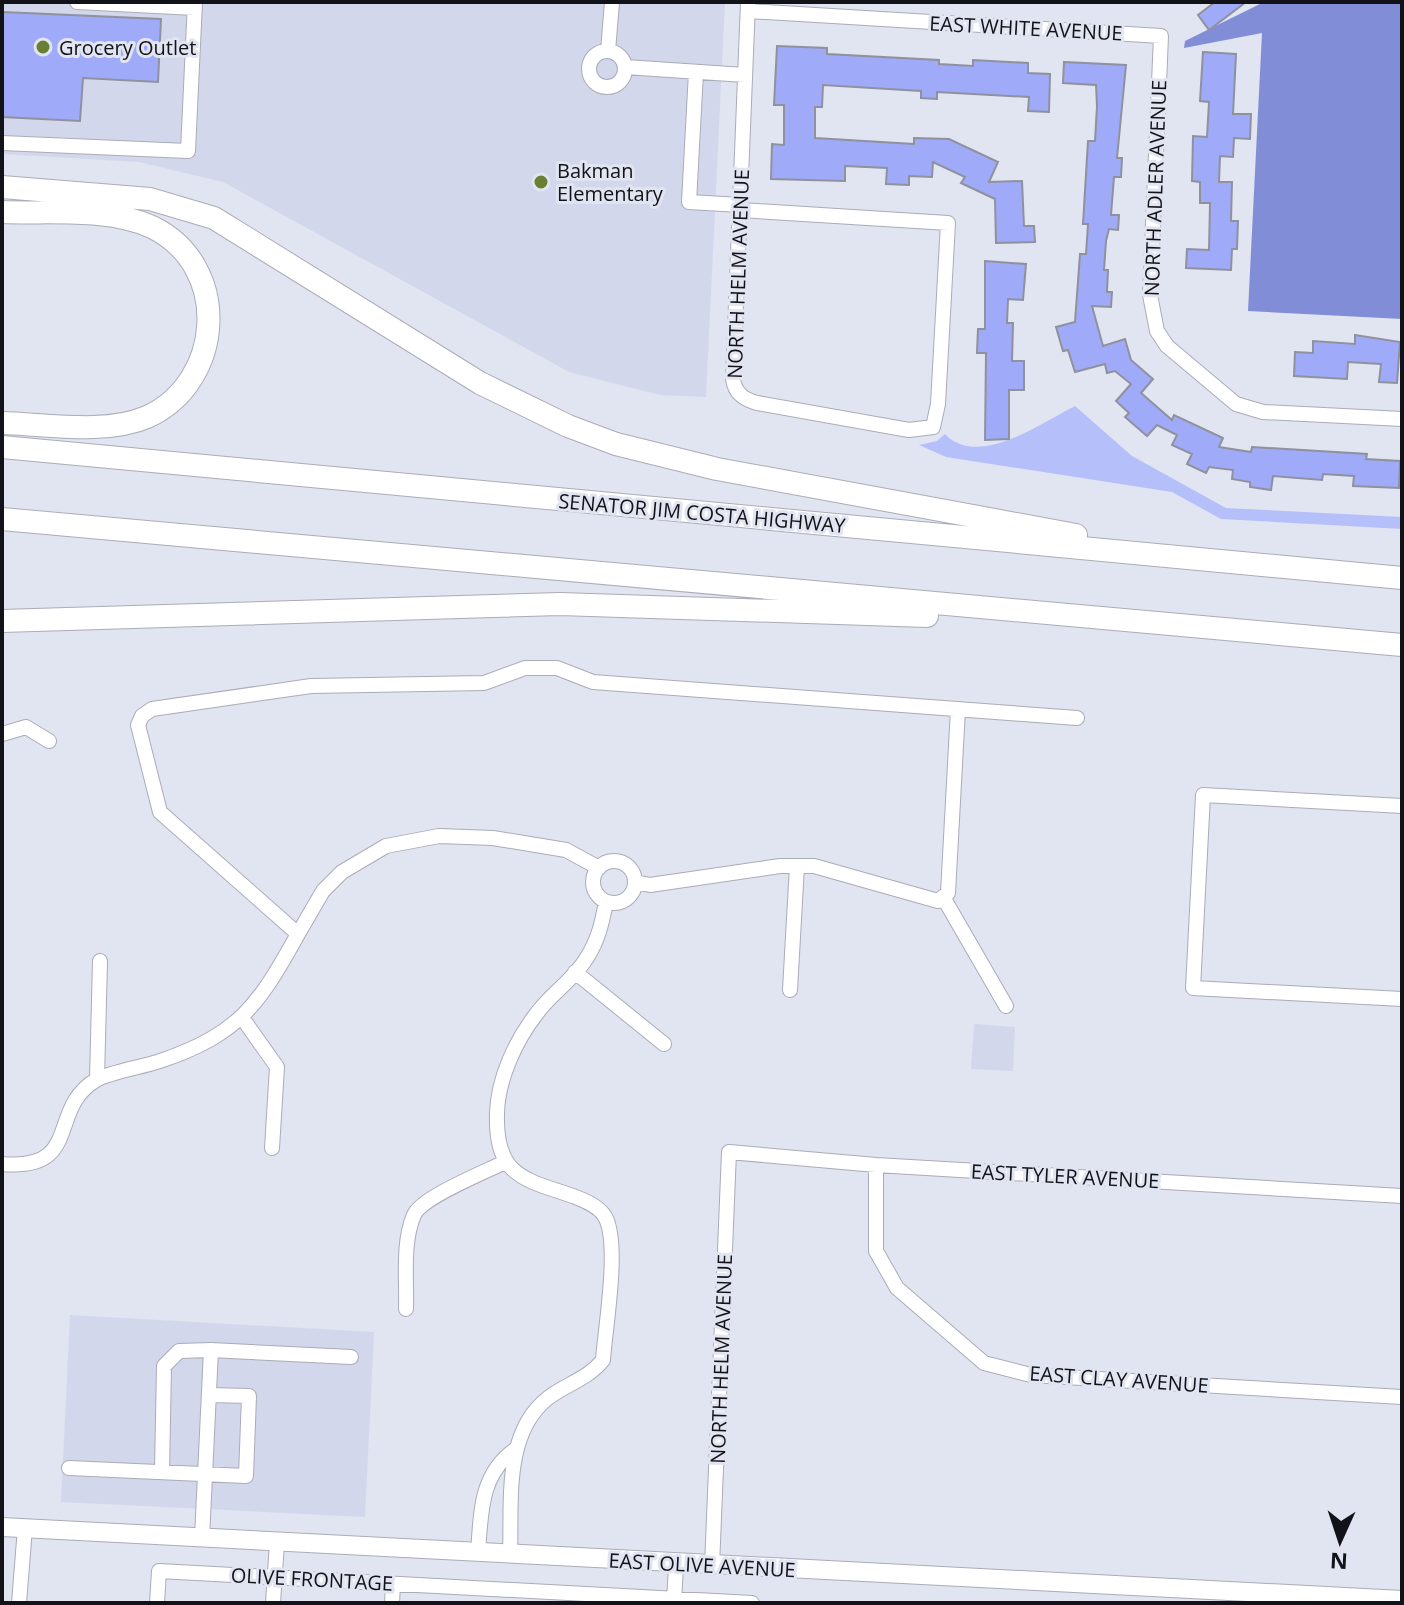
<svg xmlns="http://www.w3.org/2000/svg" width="1404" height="1605" font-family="'Open Sans',sans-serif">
<rect width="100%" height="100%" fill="#e1e4f1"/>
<path fill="#d3d7eb" d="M2,2H725L706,397L660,395L569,372L223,182L139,162L2,154Z
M974,1024L1015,1027L1013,1071L971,1069Z
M70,1315L374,1332L365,1517L61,1502Z"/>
<path fill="#b5c0fb" d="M1075,406L1132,456L1226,508L1402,517V529L1221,519L1172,492L946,457L919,445L937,441L945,434C978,469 1041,423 1075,406Z"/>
<path fill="#828dd8" d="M1264,2H1402V319L1248,311L1262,33L1184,48L1185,41Z"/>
<path fill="#9fabf9" stroke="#8f919d" stroke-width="2" d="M1215,2H1246L1209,30L1198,15Z
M2,12L161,19L158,82L83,78L80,121L2,117Z
M777,46L827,48V54L939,60V64L973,66V60L1028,63V73L1050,74L1049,112L1028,111L1029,97L937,92V99L921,98V91L823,85L822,107H815V138L914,144V138L949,139L998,162L989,182L1022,181L1024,226H1034L1035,242L996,243L995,199L961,183L965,177L933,162L932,177L909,176V185L886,184L887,168L845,166V181L771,179L772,144L784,145V105H774Z
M1203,52L1236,54L1233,114H1251L1250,139L1234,138L1233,157L1220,156L1219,182H1232L1231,221H1238L1237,249H1232L1231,270L1186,268L1187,249L1209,250L1210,203H1200V182L1192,181L1193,136L1207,137L1209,102L1200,101Z
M1064,62L1126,65L1117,158H1122L1121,177H1114L1111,215H1119L1118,230L1109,229L1106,241L1104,270H1108L1107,292H1112L1111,307L1092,306L1103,346L1125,339L1131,360L1153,379L1141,393L1172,420L1174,415L1223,438L1219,447L1251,452L1252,447L1367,454L1366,459L1400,461L1399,488L1353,486L1354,476L1323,474L1322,480L1273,476L1271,490L1250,487V482L1232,479L1233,470L1209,467L1206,473L1187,464L1192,454L1172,445L1177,435L1157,425L1147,436L1125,417L1129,413L1116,401L1131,384L1115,371L1107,373L1105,364L1075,372L1068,350L1063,351L1056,327L1075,322L1080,254H1086L1088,224H1083L1088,141H1095L1097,106L1096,85L1063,83Z
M985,261L1026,264L1023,300L1008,299L1007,323H1013L1012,361H1024V390H1009V439L985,440L986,353H977L978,329H985Z
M1355,335L1400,342L1397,383L1379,382L1381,364L1348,362L1347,379L1294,376L1295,352L1313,353V341L1355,344Z"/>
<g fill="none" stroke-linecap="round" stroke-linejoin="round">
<defs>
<path id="minor" d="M77,2L195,8
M748,11L1161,36L1150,295L1157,331L1167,346L1236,404L1263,412L1402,419
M608,51L612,2
M589 69a18 18 0 1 1 36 0a18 18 0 1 1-36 0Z
M625,67L745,75
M696,72L689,202L740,205
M2,143L188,151L195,2
M740,210L948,223L938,404L933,427L909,430L757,403C743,399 735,393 733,379L748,2
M2,734L26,727L49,741
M1402,806L1203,795L1193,988L1402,999
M593 882a21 21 0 1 1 42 0a21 21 0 1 1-42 0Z
M635,882L650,885L780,866H814L938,901L948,893L958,709
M943,897L1006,1006
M298,934L323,891L342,872L386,846L439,836L493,838L566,850L599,868
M575,972L664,1044
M790,990L797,866
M243,1019L277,1067L272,1148
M97,1079L100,961
M2,1164C83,1171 47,1109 96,1080C110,1072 143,1067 160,1061C240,1034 259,1004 298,934L160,812L138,725L142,716L152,709L311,686L484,683L525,668H557L593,682L1077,718
M876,1165V1251L897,1288L984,1363L1031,1375L1402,1397
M406,1309C407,1281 402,1242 414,1215C422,1197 485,1172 505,1162
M211,1350L351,1357
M69,1468L246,1476L249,1396L209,1395
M162,1472L164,1366L179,1351L211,1350L202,1538
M478,1553C481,1513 480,1473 516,1449
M510,1554C512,1503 503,1433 548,1398C566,1384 588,1379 603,1360C605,1328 621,1240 604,1215C597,1205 583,1200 573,1196C523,1179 495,1176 497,1113C498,1078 516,1040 537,1013C551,994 574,979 586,959C598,941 602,923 606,902
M712,1566L729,1152L876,1165L1402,1196
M19,1603L25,1528
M157,1603L159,1571L752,1603
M273,1603L277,1542
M392,1603L393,1584
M674,1603L676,1564"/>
<path id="major" d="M2,1527L1402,1600"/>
<path id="highway" d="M2,187L150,199L214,218L480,383L568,426L616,444L717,469L1076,535
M2,212C49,214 109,207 152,227C232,266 224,382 147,417C105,435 46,424 2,423
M2,447L1402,578
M2,519L1402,645
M2,621L560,604L927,616"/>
</defs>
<use href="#minor" stroke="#aaacb8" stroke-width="16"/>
<use href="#major" stroke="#aaacb8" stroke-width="20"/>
<use href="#highway" stroke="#aaacb8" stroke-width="24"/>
<use href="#minor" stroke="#fff" stroke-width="14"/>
<use href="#major" stroke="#fff" stroke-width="18"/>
<use href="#highway" stroke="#fff" stroke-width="22"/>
</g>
<g fill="#698032" stroke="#e1e4f1" stroke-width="3">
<circle cx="43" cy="47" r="8"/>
<circle cx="541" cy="182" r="8"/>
</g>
<g text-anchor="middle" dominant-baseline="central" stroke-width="6" stroke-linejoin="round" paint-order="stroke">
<g font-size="20" fill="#121318" stroke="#e1e4f1">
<text transform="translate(1026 28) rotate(3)">EAST WHITE AVENUE</text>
<text transform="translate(1155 188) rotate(-88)">NORTH ADLER AVENUE</text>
<text transform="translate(738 274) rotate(-88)">NORTH HELM AVENUE</text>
<text transform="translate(702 513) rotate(5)">SENATOR JIM COSTA HIGHWAY</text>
<text transform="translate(1065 1176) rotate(3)">EAST TYLER AVENUE</text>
<text transform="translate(721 1359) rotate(-88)">NORTH HELM AVENUE</text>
<text transform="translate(1119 1379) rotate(4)">EAST CLAY AVENUE</text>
<text transform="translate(702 1565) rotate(3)">EAST OLIVE AVENUE</text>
<text transform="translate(312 1579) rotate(3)">OLIVE FRONTAGE</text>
</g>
<g font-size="20" fill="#121318" stroke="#e1e4f1" text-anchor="start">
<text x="59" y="47">Grocery Outlet</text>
<text x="557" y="170">Bakman<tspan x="557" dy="23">Elementary</tspan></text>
</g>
</g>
<rect width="1404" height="1605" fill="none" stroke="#121318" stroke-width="8"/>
<g transform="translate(1340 1541) rotate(183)" stroke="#e1e4f1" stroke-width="6" paint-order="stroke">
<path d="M0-6L14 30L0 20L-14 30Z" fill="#121318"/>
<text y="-12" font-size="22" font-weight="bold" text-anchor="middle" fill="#121318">N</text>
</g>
</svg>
